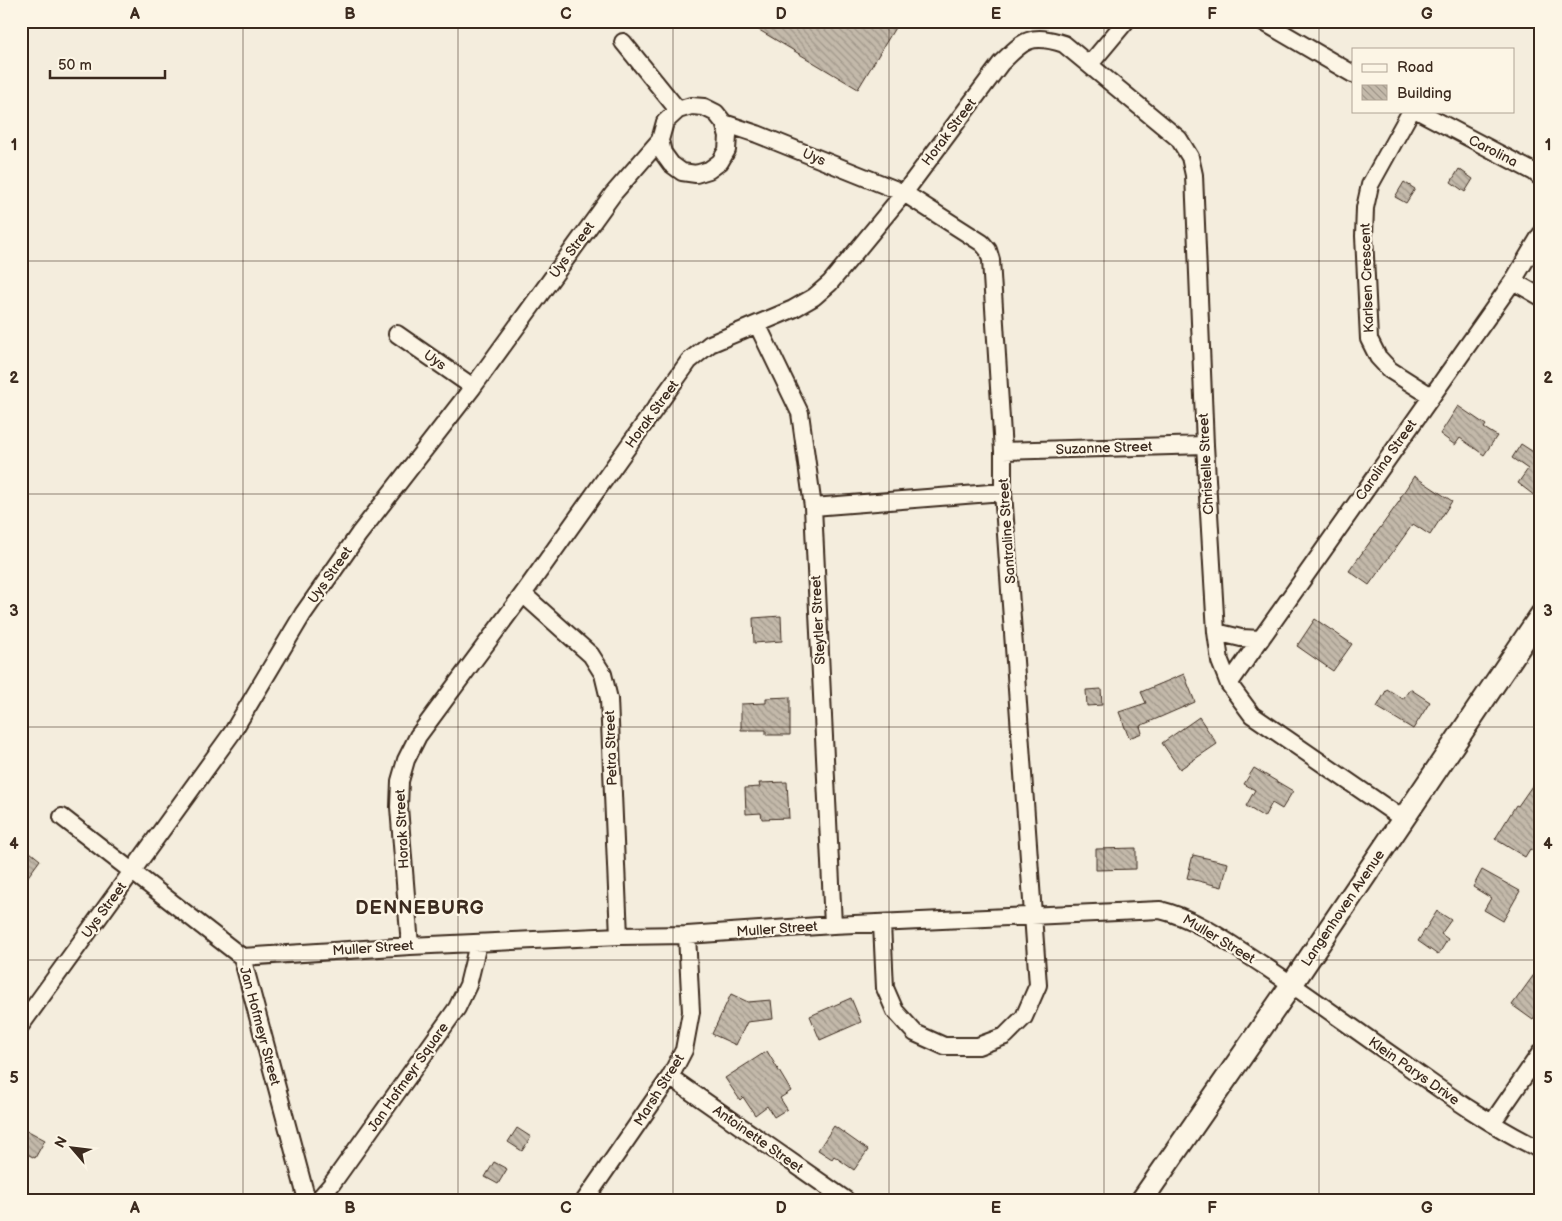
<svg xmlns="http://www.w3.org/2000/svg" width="1562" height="1221" font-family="'Balsamiq Sans',sans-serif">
<defs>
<pattern id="building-back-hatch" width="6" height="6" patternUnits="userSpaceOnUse" patternTransform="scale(1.25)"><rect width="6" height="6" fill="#c3b9aa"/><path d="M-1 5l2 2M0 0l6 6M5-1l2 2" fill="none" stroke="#a0978a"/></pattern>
</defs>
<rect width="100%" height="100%" fill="#f4eddd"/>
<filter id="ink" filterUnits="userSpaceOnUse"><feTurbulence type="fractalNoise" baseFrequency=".02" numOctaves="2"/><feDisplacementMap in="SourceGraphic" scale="10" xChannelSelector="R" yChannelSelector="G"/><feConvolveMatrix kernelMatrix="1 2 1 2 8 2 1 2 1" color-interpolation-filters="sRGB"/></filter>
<g filter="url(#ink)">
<path fill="url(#building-back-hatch)" stroke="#3b2a1e" d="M744,21H899L858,89Z
M1459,169L1473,179L1465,192L1451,182Z
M1404,182L1415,189L1406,203L1395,197Z
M1458,406L1486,425L1484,428L1497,436L1484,455L1460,438L1455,445L1440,434Z
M1521,444L1538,455L1541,451V487L1535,496L1518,483L1528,469L1512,458Z
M1414,476L1452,501L1430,535L1413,524L1369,585L1349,571L1401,499L1400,498Z
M781,616L782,641L754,643L753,618Z
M1315,619L1352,644L1333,671L1297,646Z
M1184,674L1195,702L1140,726L1142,733L1129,738L1119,712L1146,703L1141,692Z
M1101,689L1102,705L1087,706L1086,690Z
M1387,689L1403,699L1410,689L1430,702L1413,729L1377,707Z
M790,697V735H766V730H741V704L766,703V698Z
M1199,717L1217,744L1180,769L1162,743Z
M1254,768L1293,791L1282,809L1272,803L1264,817L1246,806L1255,790L1244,784Z
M1541,773V857L1530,849L1525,857L1495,839L1516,805L1518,806Z
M787,782L789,818L762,819L761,813L746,814L745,788L760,787L759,783Z
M21,845L40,860L21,886Z
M1136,848V869L1096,870V849Z
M1193,855L1228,863L1222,887L1187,878Z
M1482,870L1520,891L1503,921L1484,910L1491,898L1473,887Z
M1437,911L1451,920L1441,934L1448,939L1438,955L1418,941Z
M1541,965V1009L1533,1020L1512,1005Z
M731,994L748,1002L771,1000L773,1019L747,1022L736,1045L712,1034Z
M851,998L861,1022L820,1040L810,1016Z
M767,1051L791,1091L780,1098L787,1109L774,1117L767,1106L755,1115L743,1097L740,1100L725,1078Z
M834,1126L868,1150L854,1170L834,1156L832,1159L818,1150Z
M21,1127L45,1140L35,1158L21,1151Z
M517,1128L531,1137L522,1151L508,1142Z
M494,1162L507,1169L498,1184L485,1177Z"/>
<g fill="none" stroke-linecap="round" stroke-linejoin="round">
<defs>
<path id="minor" d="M1262,21L1353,74
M623,42L678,110
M1090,64L1126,21
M1411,111L1370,185L1365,208L1364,236L1369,339L1378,357L1390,370L1431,396
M1418,111L1534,172L1541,178
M724,123L757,134L904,193L982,243L988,250L991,260L1003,451V492L1038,985L1024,1017L1005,1036L978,1046H944L915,1033L895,1011L885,988L882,924
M1513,281L1541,297
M758,326L800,413L813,507L833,925
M397,334L473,387
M1003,451L1205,445
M813,507L1003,492
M523,594L591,655L603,674L609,699L619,936
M1216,632L1241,638L1261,639
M1229,684L1513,281L1541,234
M62,817L242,957L307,1200
M410,946L399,807L400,781L406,760L418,736L523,594L689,361L710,344L793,309L814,297L830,283L904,193L1001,63C1024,40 1031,33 1064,44L1179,139L1190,157L1194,175L1205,445L1216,632L1220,661L1229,684L1252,715L1403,819
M242,957L410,946L619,936L687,935L833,925L1160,910C1198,919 1230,944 1263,965C1311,997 1358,1032 1406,1065C1449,1096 1493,1127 1541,1150
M21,1025L232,733L303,614L359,534L473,387L613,194L660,140L665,122L678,110L691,106L704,107L716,113L724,123L728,136L727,150L720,162L709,170L696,174L682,172L671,164L663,153L660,140
M670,1077L846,1200
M1492,1123L1541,1052
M318,1200L331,1185L457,1008L468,985L478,944
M585,1200L670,1077L684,1050L691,1012L687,935"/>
<path id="tertiary" d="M1142,1200L1292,984L1541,615"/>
</defs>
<use href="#minor" stroke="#3b2a1e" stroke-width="20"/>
<use href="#tertiary" stroke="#3b2a1e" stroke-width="25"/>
<use href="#minor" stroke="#fcf5e5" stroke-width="16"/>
<use href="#tertiary" stroke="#fcf5e5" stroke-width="21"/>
</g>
</g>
<path fill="none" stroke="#3b2a1e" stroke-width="1" stroke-opacity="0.55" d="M243,21V1200M458,21V1200M673,21V1200M889,21V1200M1104,21V1200M1319,21V1200M21,261H1541M21,494H1541M21,727H1541M21,960H1541"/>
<g text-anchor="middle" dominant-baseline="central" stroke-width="4.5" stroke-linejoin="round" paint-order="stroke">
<g font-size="14" fill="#3b2a1e" stroke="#fcf5e5">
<text transform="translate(949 132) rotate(-53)">Horak Street</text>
<text transform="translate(1493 151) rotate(27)">Carolina</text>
<text transform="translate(814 157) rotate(22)">Uys</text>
<text transform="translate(572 250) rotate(-54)">Uys Street</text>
<text transform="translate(1367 278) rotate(-92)">Karlsen Crescent</text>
<text transform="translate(435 360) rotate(35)">Uys</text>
<text transform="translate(652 414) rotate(-54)">Horak Street</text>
<text transform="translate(1104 448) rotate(-2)">Suzanne Street</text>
<text transform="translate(1386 460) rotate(-55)">Carolina Street</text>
<text transform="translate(1206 464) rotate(-93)">Christelle Street</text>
<text transform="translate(1007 531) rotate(-94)">Santraline Street</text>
<text transform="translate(330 575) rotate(-55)">Uys Street</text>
<text transform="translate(818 620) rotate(-93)">Steytler Street</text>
<text transform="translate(611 748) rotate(-92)">Petra Street</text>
<text transform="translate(402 829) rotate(-93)">Horak Street</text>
<text transform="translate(1343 908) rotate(-56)">Langenhoven Avenue</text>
<text transform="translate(104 910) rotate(-54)">Uys Street</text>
<text transform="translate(777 929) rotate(-4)">Muller Street</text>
<text transform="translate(1219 939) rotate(31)">Muller Street</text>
<text transform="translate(373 948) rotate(-4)">Muller Street</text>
<text transform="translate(260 1026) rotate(75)">Jan Hofmeyr Street</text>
<text transform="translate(1414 1071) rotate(35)">Klein Parys Drive</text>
<text transform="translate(408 1077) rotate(-55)">Jan Hofmeyr Square</text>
<text transform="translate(659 1090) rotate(-58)">Marsh Street</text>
<text transform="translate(758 1139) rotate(35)">Antoinette Street</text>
</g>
<g font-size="19" font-weight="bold" letter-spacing="1" fill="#3b2a1e" stroke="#fcf5e5">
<text x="420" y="908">DENNEBURG</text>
</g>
</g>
<rect width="1562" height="1221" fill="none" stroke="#fcf5e5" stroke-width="55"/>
<rect x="1352" y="48" width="162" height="65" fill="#fcf5e5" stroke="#afa495"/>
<rect x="1362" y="64" width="25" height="8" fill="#fcf5e5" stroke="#afa495"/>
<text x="1397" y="72" font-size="15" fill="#3b2a1e">Road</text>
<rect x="1362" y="85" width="25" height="15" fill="url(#building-back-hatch)" stroke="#afa495"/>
<text x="1397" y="98" font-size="15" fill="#3b2a1e">Building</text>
<g transform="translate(72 1148) rotate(298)" stroke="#fcf5e5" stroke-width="4" paint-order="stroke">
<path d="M0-4L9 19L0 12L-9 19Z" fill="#3b2a1e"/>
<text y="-8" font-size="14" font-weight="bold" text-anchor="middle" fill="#3b2a1e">N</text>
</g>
<path d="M50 70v8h115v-8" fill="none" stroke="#3b2a1e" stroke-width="2.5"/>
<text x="58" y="70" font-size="15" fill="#3b2a1e" stroke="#fcf5e5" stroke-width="4" paint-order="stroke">50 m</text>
<rect x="28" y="28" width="1506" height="1166" fill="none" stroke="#3b2a1e" stroke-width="2"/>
<g font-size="16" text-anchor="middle" font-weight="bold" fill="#3b2a1e">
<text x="135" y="19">A</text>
<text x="350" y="19">B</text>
<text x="566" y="19">C</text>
<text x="781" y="19">D</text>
<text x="996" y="19">E</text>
<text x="1212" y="19">F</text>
<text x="1427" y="19">G</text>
<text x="14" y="150">1</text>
<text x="1548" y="150">1</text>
<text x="14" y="383">2</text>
<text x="1548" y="383">2</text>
<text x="14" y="616">3</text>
<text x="1548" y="616">3</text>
<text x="14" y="849">4</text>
<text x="1548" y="849">4</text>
<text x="14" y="1083">5</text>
<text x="1548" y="1083">5</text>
<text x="135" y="1213">A</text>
<text x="350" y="1213">B</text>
<text x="566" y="1213">C</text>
<text x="781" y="1213">D</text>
<text x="996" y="1213">E</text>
<text x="1212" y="1213">F</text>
<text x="1427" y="1213">G</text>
</g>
</svg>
